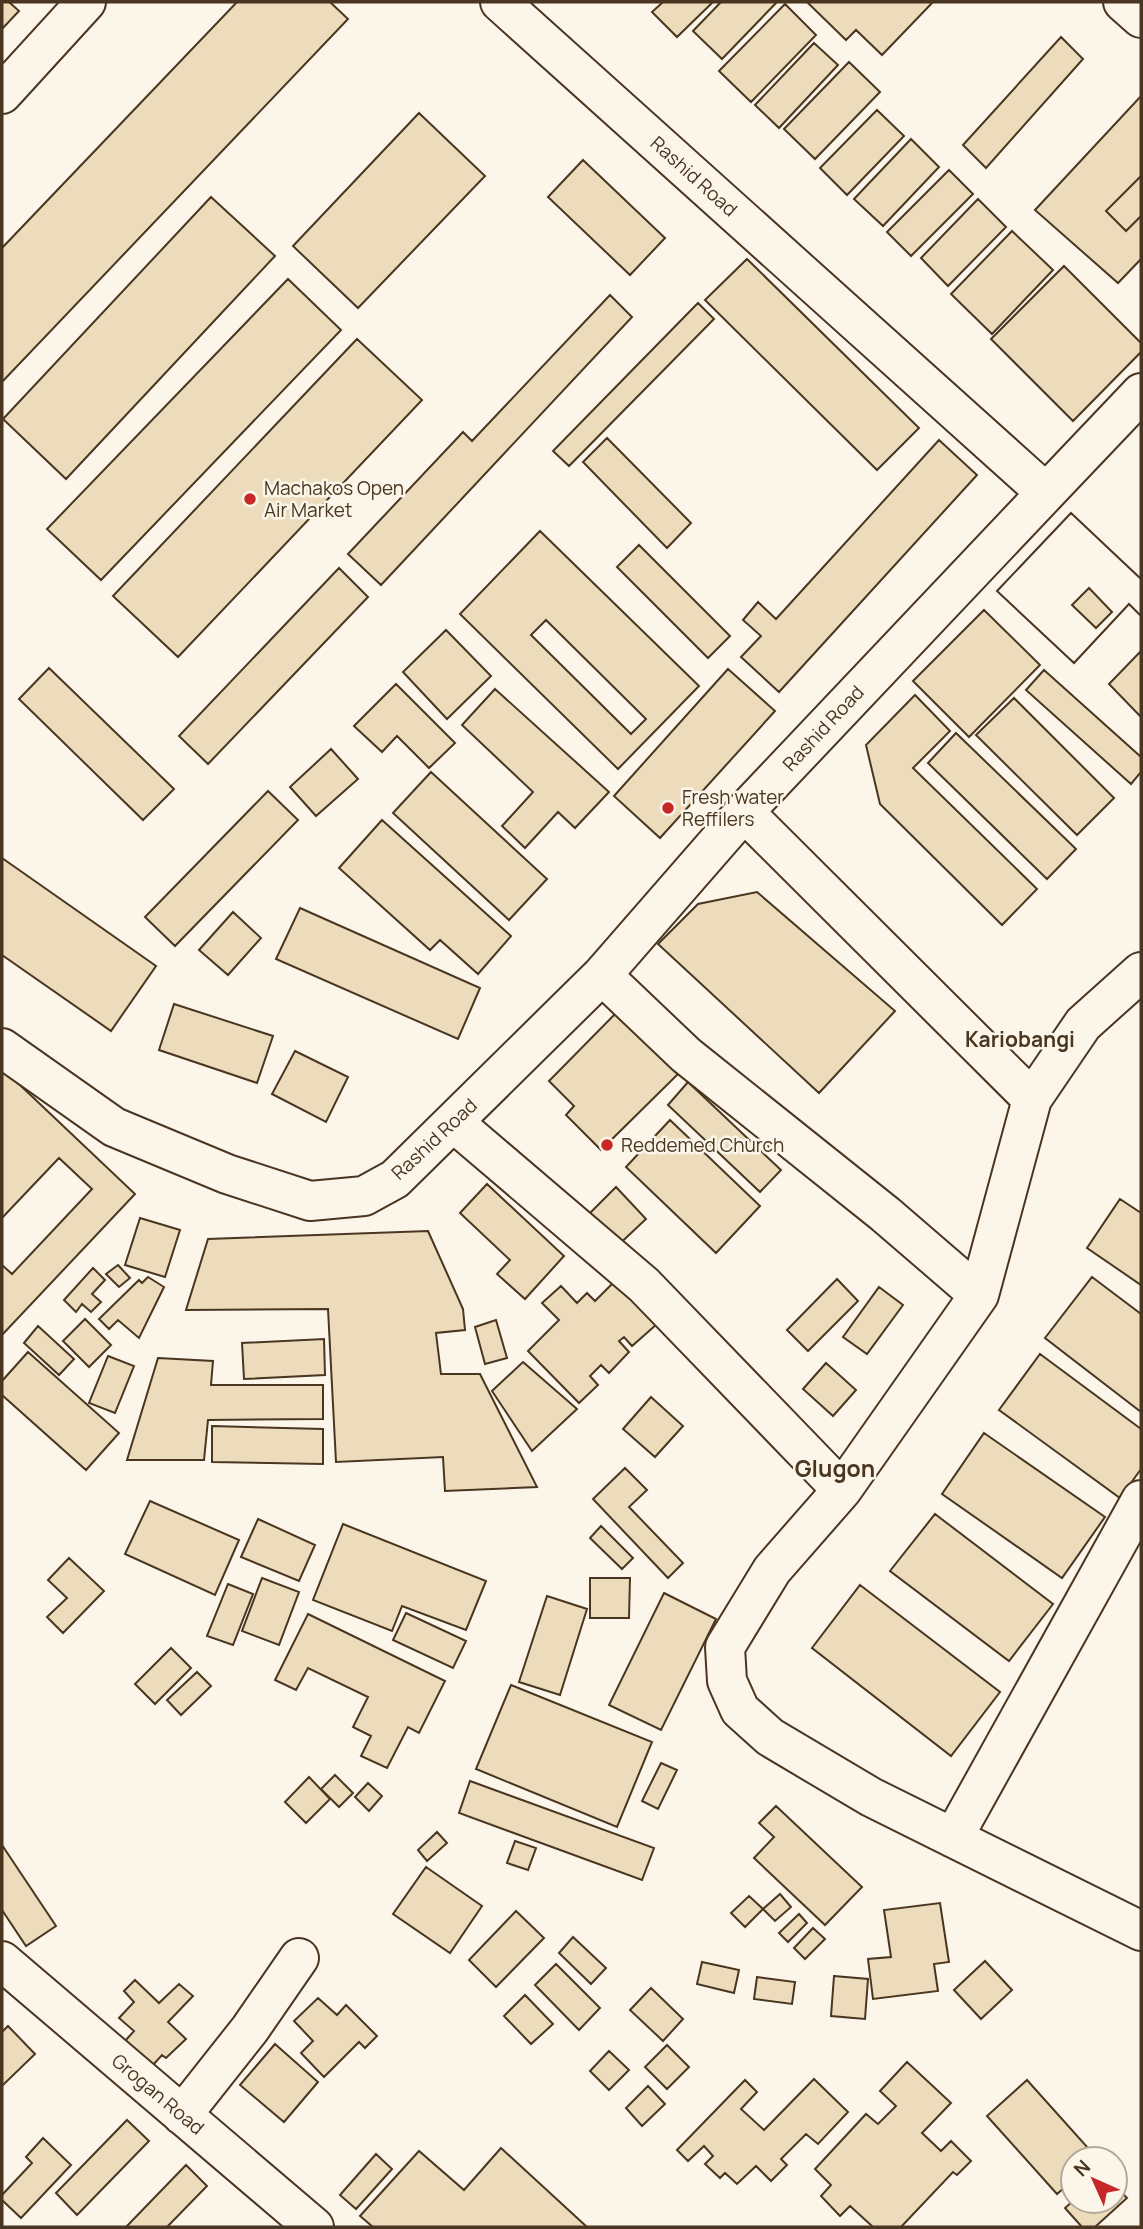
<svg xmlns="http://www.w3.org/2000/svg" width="1143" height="2229" font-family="Manrope,sans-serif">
<rect width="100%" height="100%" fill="#fbf6e9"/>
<path fill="#ecdcbc" stroke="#4a3520" stroke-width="2" fill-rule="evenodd" d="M2,2H9L19,11L2,29Z
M237,2H330L348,19L2,382V248Z
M663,2H713L677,37L652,12Z
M721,2H777L722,59L693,31Z
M807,2H933L882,55L856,30L846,40Z
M785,4L816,35L751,102L719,71Z
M1061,37L1083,59L986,168L963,145Z
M814,43L838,65L779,128L755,105Z
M849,62L880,92L815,159L784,129Z
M1141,96V176L1106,211L1126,231L1141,216V259L1118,283L1035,210Z
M877,110L904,136L847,195L820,168Z
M419,113L485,176L358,308L293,246Z
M911,139L939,167L883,226L854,199Z
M583,160L665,238L630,275L548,197Z
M949,170L973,194L911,256L887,232Z
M1141,176V216L1126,231L1106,211Z
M211,197L275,256L66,479L3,419Z
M978,199L1006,227L948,286L921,258Z
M1012,231L1053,270L992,334L951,294Z
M747,259L919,428L877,470L705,300Z
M1064,266L1141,343V352L1073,421L991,339Z
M288,279L341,330L101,580L47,529Z
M610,295L632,317L381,585L348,554L463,432L472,441Z
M698,303L714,319L569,466L553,451Z
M357,339L422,400L178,657L113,596Z
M607,438L691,523L667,548L583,462Z
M939,440L977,475L779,692L741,657L761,636L743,620L758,602L776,619Z
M1071,513L1141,579V616L1129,604L1074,663L997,591ZM1089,588L1112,612L1096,628L1072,605Z
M1071,513L1141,579V616L1129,604L1074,663L997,591Z
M540,531L699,686L618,769L460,614ZM546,620L646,719L631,734L531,635Z
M639,545L730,636L708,658L617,567Z
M339,568L368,597L208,764L179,736Z
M984,610L1040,665L969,737L913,681Z
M446,630L491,676L447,719L403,672Z
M1141,651V717L1109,684Z
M49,668L174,789L143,820L19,699Z
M728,669L775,711L660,838L614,796Z
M1044,670L1141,757V772L1131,784L1026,690Z
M396,684L455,743L429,768L397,736L382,752L354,726Z
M495,689L609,792L575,828L558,812L525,848L502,826L533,792L462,725Z
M915,695L950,731L913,768L1037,889L1002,925L880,804L866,745Z
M1014,698L1114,798L1077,835L976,735Z
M956,733L1076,849L1047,879L928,763Z
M331,749L358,779L316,816L290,787Z
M431,772L547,879L509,920L393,813Z
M268,791L298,820L175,946L145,917Z
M382,820L511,936L478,974L440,940L430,950L339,868Z
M2,858L156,966L111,1031L2,955Z
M757,892L895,1011L819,1093L658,944L698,904Z
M300,908L480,988L458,1039L276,959Z
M233,912L261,938L228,975L199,950Z
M174,1004L273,1036L257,1083L159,1050Z
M617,1012L679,1073L601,1150L566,1115L574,1106L549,1081Z
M295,1051L348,1077L326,1122L272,1094Z
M2,1068L135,1194L2,1335V1265L12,1274L92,1189L59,1158L2,1218Z
M688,1082L781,1170L760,1192L668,1105Z
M670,1120L760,1206L716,1253L626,1167Z
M487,1184L564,1256L525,1299L497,1274L510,1260L460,1213Z
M616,1187L646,1219L612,1251L583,1220Z
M1120,1199L1141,1213V1285L1087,1248Z
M140,1218L180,1230L165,1277L125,1265Z
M428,1231L463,1309L465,1330L436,1333L441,1374H480L537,1487L445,1491L443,1457L336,1462L328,1309L186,1310L208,1239Z
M118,1265L130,1278L119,1287L106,1274Z
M93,1268L105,1280L92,1294L101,1302L91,1312L82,1304L76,1312L64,1300Z
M624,1272L665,1317L632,1346L624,1337L619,1341L629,1352L609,1373L601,1365L590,1376L598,1385L579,1403L528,1351L559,1320L542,1303L561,1286L577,1303L587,1293L595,1301Z
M148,1277L164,1287L139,1338L118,1320L109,1329L99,1319L139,1280L142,1283Z
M1092,1277L1141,1314V1412L1045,1338Z
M837,1279L858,1301L808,1351L787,1330Z
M879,1287L903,1305L867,1354L843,1337Z
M85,1319L111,1345L89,1367L63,1341Z
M496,1320L507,1358L485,1364L475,1327Z
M38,1326L74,1359L59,1375L24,1343Z
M324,1339L325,1375L244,1379L242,1343Z
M28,1352L119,1433L86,1470L2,1395V1381Z
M1040,1354L1141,1429V1469L1120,1498L999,1410Z
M108,1356L134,1366L115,1413L89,1403Z
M158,1358L213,1361L211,1385H323V1419L208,1420L204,1460H127Z
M523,1362L577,1409L532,1451L492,1391Z
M826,1363L856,1390L833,1416L803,1389Z
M651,1397L683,1426L655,1457L623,1429Z
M212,1426L323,1429V1464L212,1462Z
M984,1433L1105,1517L1062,1578L942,1494Z
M625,1468L647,1490L629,1507L683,1563L668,1578L593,1499Z
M150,1501L239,1540L215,1595L125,1554Z
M935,1514L1053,1604L1009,1661L890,1571Z
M258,1519L315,1545L299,1581L241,1557Z
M343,1524L486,1581L466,1630L402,1606L392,1631L313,1600Z
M601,1526L633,1558L622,1569L590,1538Z
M69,1558L104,1591L63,1633L47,1617L67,1598L48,1580Z
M262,1578L299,1592L279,1645L242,1631Z
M590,1578H630L629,1618H590Z
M228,1584L253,1594L233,1645L207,1636Z
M860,1585L1000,1692L951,1756L812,1648Z
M664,1593L716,1619L661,1730L609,1705Z
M547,1596L587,1609L560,1695L519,1682Z
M406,1613L466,1641L453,1668L393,1640Z
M308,1614L445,1681L419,1733L408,1727L387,1768L361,1756L371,1736L353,1727L368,1697L308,1668L296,1690L275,1680Z
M171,1648L191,1668L155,1704L135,1684Z
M197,1672L211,1686L181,1715L167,1700Z
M511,1685L652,1742L617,1827L476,1769Z
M661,1763L677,1770L658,1809L642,1801Z
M335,1775L353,1793L339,1807L321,1789Z
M309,1777L330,1799L306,1823L285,1802Z
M470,1781L654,1848L642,1880L459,1813Z
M368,1783L382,1796L369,1811L355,1797Z
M776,1806L862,1887L825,1925L754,1858L774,1837L759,1823Z
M437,1832L447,1843L427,1861L418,1850Z
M515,1841L536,1848L528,1870L507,1863Z
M2,1845L56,1926L26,1946L2,1910Z
M426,1867L482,1906L450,1953L393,1914Z
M780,1894L791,1907L775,1921L763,1909Z
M749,1896L763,1909L745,1927L731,1913Z
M940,1903L949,1962L934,1964L938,1991L873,1999L868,1959L891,1957L884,1910Z
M516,1911L544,1938L496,1987L469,1960Z
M799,1914L807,1923L788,1942L779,1933Z
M813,1928L825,1939L805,1959L794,1948Z
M573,1937L606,1968L591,1984L559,1953Z
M985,1961L1012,1990L981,2019L954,1990Z
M702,1962L739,1970L734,1993L697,1984Z
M556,1964L600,2008L579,2030L535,1985Z
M834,1976L868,1979L865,2019L831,2016Z
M757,1977L795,1982L792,2004L754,1999Z
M135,1980L159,2003L179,1984L193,1996L168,2022L186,2039L166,2058L162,2055L152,2066L125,2041L134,2031L119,2018L134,2002L124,1991Z
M651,1988L683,2019L663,2041L630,2010Z
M525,1995L553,2024L531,2044L504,2016Z
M318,1998L337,2015L346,2005L377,2036L365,2048L359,2042L324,2077L301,2053L313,2041L294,2021Z
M8,2026L35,2054L2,2086V2032Z
M275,2044L318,2082L284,2122L240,2085Z
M667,2045L689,2067L667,2089L645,2067Z
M609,2051L629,2070L609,2090L590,2071Z
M907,2062L951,2103L922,2133L941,2151L951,2141L971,2161L957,2175L953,2172L901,2227H873L850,2206L840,2216L821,2196L831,2185L815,2169L866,2114L878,2124L896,2106L880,2091Z
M814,2079L848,2112L818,2144L806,2134L781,2159L787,2165L771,2181L756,2166L737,2184L725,2173L720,2178L705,2164L713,2156L704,2146L688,2161L677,2150L745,2080L757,2092L741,2109L764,2130Z
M1027,2080L1097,2158L1073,2159V2180L1057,2194L987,2116Z
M648,2086L665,2104L642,2126L626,2108Z
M127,2120L149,2141L77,2215L56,2193Z
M43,2138L71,2165L21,2218L2,2200V2195L32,2163L26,2157Z
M501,2148L587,2227H373L360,2216L419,2151L464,2190Z
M376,2154L392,2169L356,2209L340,2195Z
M186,2165L207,2186L167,2227H126Z
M1115,2186L1127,2198L1095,2227H1082L1065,2208L1073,2201H1115Z"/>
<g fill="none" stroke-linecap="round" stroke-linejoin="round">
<defs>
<path id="minor" d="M1123,2L1141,18
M2,94L86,2
M1046,493L1141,393
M744,812L1032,1099
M602,975L686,1055L885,1214L979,1295
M2,1048L114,1127L227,1174L310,1201L364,1196L395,1179L602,975L744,812L1046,493L500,2
M453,1122L644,1285L842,1490L772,1570L725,1647L727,1681L740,1710L770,1737L871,1797L1141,1931
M842,1490L979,1295L1032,1099L1083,1024L1141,972
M953,1838L1141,1500
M2,1961L314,2227
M182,2115L250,2029L299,1958"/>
</defs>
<use href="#minor" stroke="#4a3520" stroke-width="42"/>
<use href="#minor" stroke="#fbf6e9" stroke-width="38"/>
</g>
<g fill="#c62828" stroke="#fbf6e9" stroke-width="2.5">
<circle cx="250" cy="499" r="7"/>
<circle cx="668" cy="808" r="7"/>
<circle cx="607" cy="1145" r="7"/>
</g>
<g text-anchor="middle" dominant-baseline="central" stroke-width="5" stroke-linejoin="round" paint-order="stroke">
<g font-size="19" fill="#4a3520" stroke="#fbf6e9">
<text transform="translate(694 176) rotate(42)">Rashid Road</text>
<text transform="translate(823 728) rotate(-47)">Rashid Road</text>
<text transform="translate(434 1139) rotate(-43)">Rashid Road</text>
<text transform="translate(158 2094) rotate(40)">Grogan Road</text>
</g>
<g font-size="19" fill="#4a3520" stroke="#fbf6e9" text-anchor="start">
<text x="264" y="488">Machakos Open<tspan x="264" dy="22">Air Market</tspan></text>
<text x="682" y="797">Fresh water<tspan x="682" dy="22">Reffilers</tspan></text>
<text x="621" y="1145">Reddemed Church</text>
</g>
<g font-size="21" font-weight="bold" fill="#4a3520" stroke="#fbf6e9">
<text x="1020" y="1039">Kariobangi</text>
</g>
<g font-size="23" font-weight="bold" fill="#4a3520" stroke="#fbf6e9">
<text x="835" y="1468">Glugon</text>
</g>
</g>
<rect width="1143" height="2229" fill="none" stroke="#4a3520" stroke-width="7"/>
<g transform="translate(1094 2180) rotate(315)"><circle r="33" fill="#fbf6e9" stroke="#b4a999" stroke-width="2"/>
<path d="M0-5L12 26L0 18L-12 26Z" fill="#c62828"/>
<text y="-10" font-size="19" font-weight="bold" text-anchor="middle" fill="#4a3520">N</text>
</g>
</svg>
